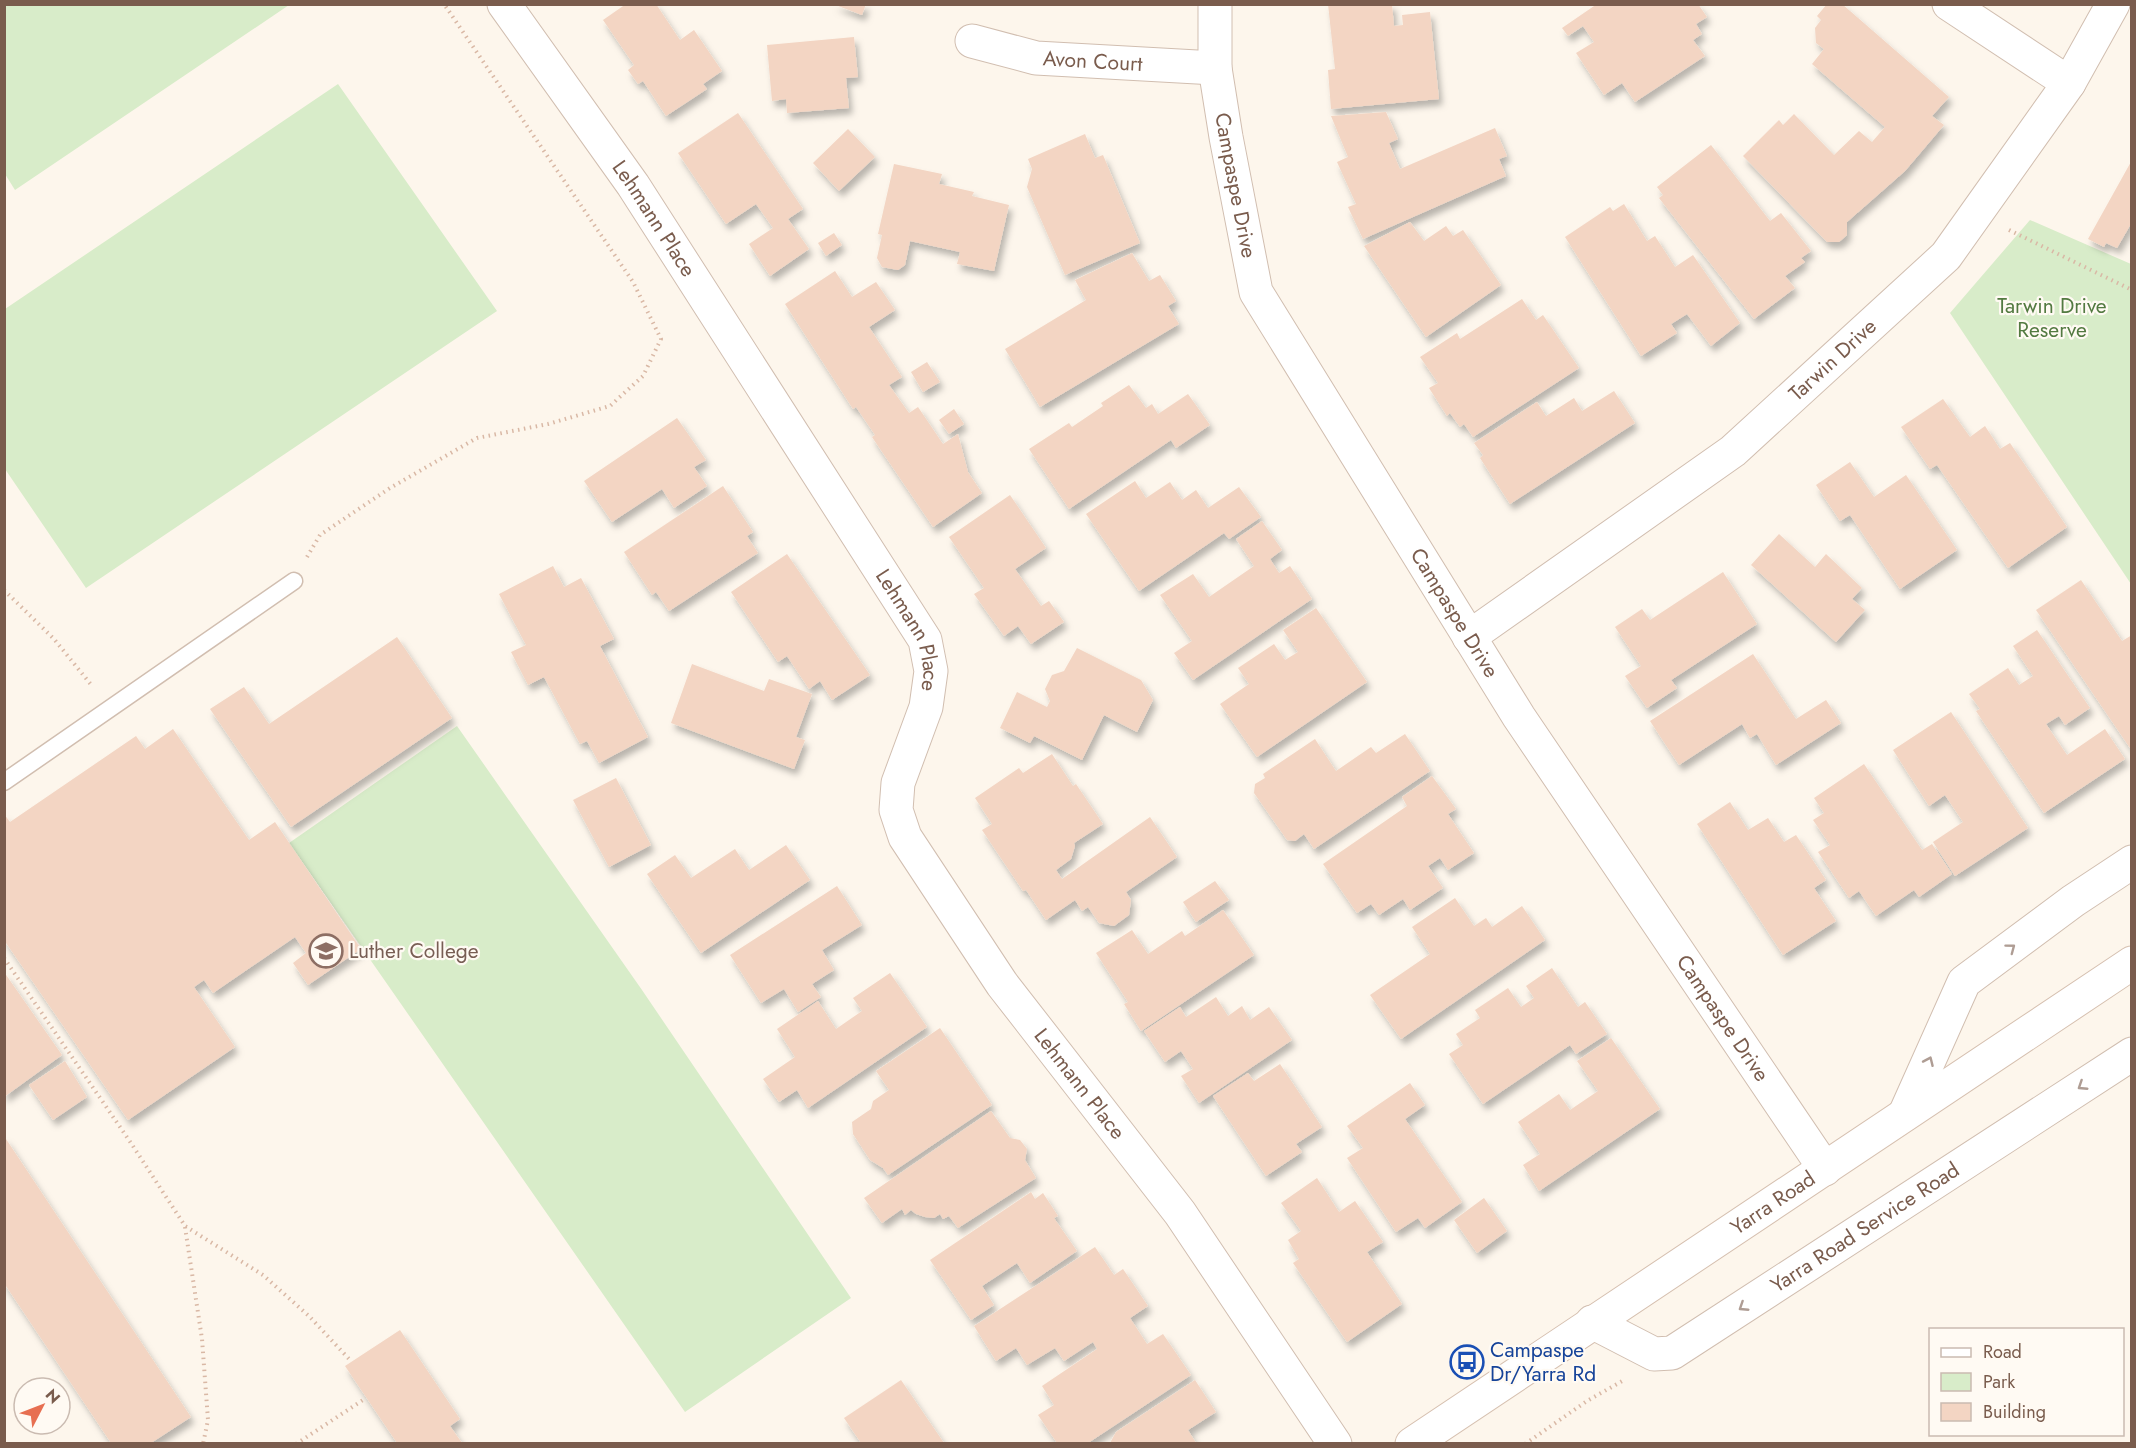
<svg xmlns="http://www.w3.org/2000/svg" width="2136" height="1448" font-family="Jost,sans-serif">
<defs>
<filter id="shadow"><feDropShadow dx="3.5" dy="6" stdDeviation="3" flood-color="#0004"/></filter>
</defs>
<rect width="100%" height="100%" fill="#fdf6ec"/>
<path fill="#d8ecc9" d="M4,5L5,4L289,5L15,190L5,174Z
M338,84L497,311L86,588L5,469V309Z
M2030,220L2131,264V584L1950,313Z
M457,726L642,990L851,1298L685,1412L289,843Z"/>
<path fill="#f3d5c3" filter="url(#shadow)" d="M626,4H656L680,40L694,30L722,71L703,84L707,89L666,116L643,81L638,84L628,70L634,65L603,20Z
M833,4H866L862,15Z
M1328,4H1392L1394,26L1403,25L1402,15L1430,12L1439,99L1331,109L1328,70L1335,69Z
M1597,4H1698L1707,17L1696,24L1702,34L1693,40L1705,56L1635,102L1622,83L1604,95L1576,53L1594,42L1583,26L1568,36L1562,28Z
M1827,4H1842L1949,97L1932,116L1944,125L1905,171L1847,222V235L1839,242H1827L1743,156L1779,120L1783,125L1794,114L1834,155L1859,131L1872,142L1885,127L1812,64L1824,49L1816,43L1815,28L1821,20L1817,16Z
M854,37L858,77L846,78L849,108L787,113L786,99L772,101L767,45Z
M1386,112L1398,139L1389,143L1400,169L1495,128L1507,156L1499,159L1506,176L1363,239L1348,207L1356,204L1337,162L1348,157L1331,116Z
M738,113L803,209L788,219L809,249L770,276L749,244L773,228L756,204L726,224L678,153Z
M848,129L875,157L839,191L813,163Z
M1085,134L1095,158L1103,155L1140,243L1065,275L1027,187L1032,169L1028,159Z
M1711,145L1770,221L1781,213L1811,251L1801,258L1805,262L1785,276L1795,288L1754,319L1659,198L1663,195L1657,187Z
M2132,160V222L2117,248L2106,243L2104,247L2088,239Z
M894,164L942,174L939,184L974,192L972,196L1009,205L994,271L957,264L960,252L910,241L905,265L898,270L882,267L877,258L882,235L878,234Z
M1624,204L1647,241L1655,236L1675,267L1693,255L1740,323L1711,346L1687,314L1671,324L1677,333L1641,356L1565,237L1610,207L1613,211Z
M1410,222L1424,241L1446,226L1453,236L1463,230L1501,285L1426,337L1364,246Z
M834,233L842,245L826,256L818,243Z
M1132,253L1149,281L1160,275L1176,301L1168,306L1179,324L1040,407L1005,349L1086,300L1075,280Z
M835,271L852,297L876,282L895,310L869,327L902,377L889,385L909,413L918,407L943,444L958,434L968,472L982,493L933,527L872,437L875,435L856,407L853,409L785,304Z
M1522,299L1536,320L1543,315L1579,368L1473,437L1464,424L1460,427L1450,413L1447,416L1429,388L1438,383L1420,357L1457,333L1460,339Z
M927,362L940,382L923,392L911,372Z
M1129,385L1146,408L1152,404L1158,414L1188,394L1210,425L1176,448L1171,440L1069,509L1029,449L1069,423L1072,427L1103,406L1101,403Z
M1614,391L1635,423L1510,504L1480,458L1483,455L1474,443L1537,402L1546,416L1574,398L1582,411Z
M1943,399L1970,437L1985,426L2000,449L2010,443L2067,527L2008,568L1937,465L1930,469L1901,427Z
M954,409L964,424L949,434L939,420Z
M677,418L706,460L694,467L707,486L674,508L662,489L612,522L584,481Z
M1850,462L1874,497L1906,475L1957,550L1900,589L1850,515L1840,521L1816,485Z
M1135,481L1146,498L1170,482L1182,500L1196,490L1208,508L1239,487L1261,517L1229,539L1224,533L1139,591L1086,514Z
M723,486L753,532L747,536L758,553L669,611L656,592L652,595L624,552Z
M1010,495L1046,548L1015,569L1041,606L1049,601L1064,622L1031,644L1018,626L1004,636L974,594L984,588L949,537Z
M1262,521L1282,550L1270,559L1279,573L1290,566L1312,599L1193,680L1174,653L1192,641L1160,595L1193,574L1209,597L1254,566L1236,539Z
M1779,534L1815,567L1826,554L1862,588L1852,599L1865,610L1836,642L1751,565Z
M787,554L870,675L832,700L820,681L809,689L787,656L778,662L731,592Z
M553,566L564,587L581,578L614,639L600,646L648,737L599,763L587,741L580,744L544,677L528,685L511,652L526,645L499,594Z
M1723,572L1757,624L1671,680L1677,688L1647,708L1625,676L1641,666L1615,627L1642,609L1650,620Z
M2081,580L2122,641L2132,635V751L2036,610Z
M1316,608L1367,682L1257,757L1220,704L1249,684L1238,668L1274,644L1285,660L1298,652L1283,630Z
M2037,630L2090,708L2065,725L2059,716L2046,724L2067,755L2105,729L2125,759L2044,813L1976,711L1980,709L1969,694L2008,668L2019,685L2033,676L2013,646Z
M397,637L452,718L291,827L210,709L244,687L269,724Z
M1077,648L1141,680L1153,700L1137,732L1104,715L1082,760L1034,736L1030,743L1000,728L1017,692L1047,707L1050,701L1045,689L1052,675L1064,671Z
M1753,654L1796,719L1826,700L1841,723L1776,765L1757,734L1750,738L1742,724L1679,765L1650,721Z
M692,664L764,691L769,679L812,694L796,737L805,740L794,769L671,723Z
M1951,712L2028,828L1955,876L1933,842L1963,822L1945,795L1929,806L1893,750Z
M173,729L249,840L275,822L361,949L308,985L293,963L306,953L295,937L213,993L204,980L194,987L235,1047L128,1120L4,940V814L10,822L136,736L145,749Z
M1405,734L1430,771L1314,849L1304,834L1295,841L1287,840L1254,793L1255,784L1265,778L1263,774L1315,739L1336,771L1371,747L1376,753Z
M1052,754L1073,786L1076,784L1103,824L1074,843L1075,846L1071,859L1056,870L1062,879L1150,817L1177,857L1126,892L1131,900L1129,915L1114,926L1099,923L1088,907L1082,911L1075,900L1046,920L1026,890L1023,891L982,830L992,824L975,798L1019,768L1023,773Z
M1864,764L1922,850L1932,844L1952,874L1919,897L1914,890L1876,916L1859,891L1849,898L1818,852L1830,845L1813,820L1824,813L1814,798Z
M1432,776L1456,809L1448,814L1474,853L1448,870L1440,858L1428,866L1443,888L1410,910L1403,899L1379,915L1371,904L1357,913L1323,864L1407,806L1402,797Z
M616,778L651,845L609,867L573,800Z
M1730,802L1748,830L1768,818L1784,842L1796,835L1826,880L1814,888L1836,921L1783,955L1697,824Z
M786,845L810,880L701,953L647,874L675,855L691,878L735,849L749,870Z
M1215,881L1229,900L1196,922L1183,902Z
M837,886L862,925L822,950L834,970L812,984L821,997L798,1012L784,989L761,1003L730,955Z
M1455,898L1474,926L1486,918L1492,927L1522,906L1545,940L1401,1039L1370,995L1430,954L1412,927Z
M1223,910L1254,955L1141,1031L1124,1004L1128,1002L1096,953L1132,930L1148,954L1182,931L1185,936Z
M1552,968L1578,1007L1585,1002L1607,1034L1576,1054L1570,1045L1483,1104L1449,1054L1463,1045L1456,1034L1480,1018L1475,1010L1508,988L1521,1007L1534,998L1526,986Z
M4,972L62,1055L4,1097Z
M890,973L927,1027L808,1108L797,1090L779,1102L763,1079L795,1057L777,1029L818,1001L836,1029L862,1011L853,998Z
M1216,997L1228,1016L1242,1006L1250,1020L1269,1007L1292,1040L1199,1103L1181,1076L1193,1069L1181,1051L1165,1062L1144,1031L1180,1007L1186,1017Z
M940,1028L992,1105L888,1175L883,1168L870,1160L853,1134L852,1122L871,1109L873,1101L889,1090L876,1071Z
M1611,1038L1660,1109L1539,1191L1523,1165L1540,1154L1518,1122L1559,1094L1570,1110L1598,1091L1577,1061Z
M65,1061L87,1097L53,1120L29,1085Z
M1280,1064L1322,1127L1296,1144L1302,1152L1266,1176L1213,1096L1248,1073L1254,1081Z
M1410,1083L1425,1105L1405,1119L1462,1202L1425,1228L1418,1218L1396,1232L1347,1158L1363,1148L1347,1126Z
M991,1111L1010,1138L1020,1140L1027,1149L1025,1160L1036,1178L958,1228L949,1216L943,1219L940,1214L934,1218L925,1217L916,1214L911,1210L905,1215L902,1209L882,1223L864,1198Z
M4,1136L191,1417L151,1443H111L4,1283Z
M1317,1178L1339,1212L1355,1201L1383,1242L1367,1252L1402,1304L1347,1342L1293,1263L1299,1259L1288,1240L1301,1231L1281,1203Z
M1031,1192L1035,1199L1043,1193L1058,1216L1054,1218L1077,1251L1030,1283L1017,1263L982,1286L994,1305L971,1320L930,1260Z
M1484,1198L1507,1231L1477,1253L1454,1220Z
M1095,1247L1114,1275L1123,1269L1148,1306L1130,1318L1147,1344L1163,1334L1191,1375L1088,1443H1081L1079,1442L1076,1443H1057L1038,1415L1054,1405L1042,1386L1097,1349L1093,1342L1064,1361L1055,1348L1027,1365L1016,1348L996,1361L974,1326Z
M400,1330L460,1419L450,1426L462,1443H397L345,1366Z
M901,1380L944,1443H861L844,1418Z
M1195,1380L1216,1412L1188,1430L1196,1443H1110L1116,1432Z"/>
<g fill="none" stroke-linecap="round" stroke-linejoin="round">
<defs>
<path id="service" d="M4,782L294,581"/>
<g id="minor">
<path id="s1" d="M504,4L633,185L925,640L931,671L926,707L898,783L896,810L905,837L1002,984L1180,1213L1335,1444"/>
<path id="s2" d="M1215,4V68L1226,137L1256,292L1519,717L1825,1169"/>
<path d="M1949,4L2069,83"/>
<path id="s3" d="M972,41L1036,58L1215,68"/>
<path id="s4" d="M1469,637L1733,451L1946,256L2069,83L2113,4"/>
<path d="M1905,1114L1964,982L2073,901L2132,862"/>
<path id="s5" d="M1592,1322L1654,1354L1672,1353L2132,1054"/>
</g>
<g id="secondary">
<path id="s6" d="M1412,1444L2132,963"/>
</g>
</defs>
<use href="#service" stroke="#d1beb0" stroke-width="19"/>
<use href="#minor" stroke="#d1beb0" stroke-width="35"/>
<use href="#secondary" stroke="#d6c0b0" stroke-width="35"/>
<path stroke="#d9b8a5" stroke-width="4" stroke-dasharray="1.5 4.5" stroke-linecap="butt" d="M2009,230L2132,290
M307,557L320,535L390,488L477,438L548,424L610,406L643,376L661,339L633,282L444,4
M4,590L54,639L93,687
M4,958L131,1143L185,1226L263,1275L309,1316L350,1360
M185,1227L202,1339L208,1420L203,1444
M296,1444L366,1398
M1525,1444L1587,1401L1624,1380"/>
<use href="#service" stroke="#fff" stroke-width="16"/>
<use href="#minor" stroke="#fff" stroke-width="33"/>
<use href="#secondary" stroke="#fff" stroke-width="33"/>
</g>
<defs><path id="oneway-chevron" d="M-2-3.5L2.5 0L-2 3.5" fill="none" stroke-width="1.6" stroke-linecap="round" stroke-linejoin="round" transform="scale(1.5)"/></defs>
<g stroke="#af9d94">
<use href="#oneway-chevron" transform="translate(2011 948) rotate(-37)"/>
<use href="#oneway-chevron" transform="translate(1929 1061) rotate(-66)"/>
<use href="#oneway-chevron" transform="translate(2082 1086) rotate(147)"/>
<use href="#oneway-chevron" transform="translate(1743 1307) rotate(147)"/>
</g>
<defs>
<symbol id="school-ring" viewBox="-11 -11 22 22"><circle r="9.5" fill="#fffaf3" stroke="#8d6e63" stroke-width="1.5"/><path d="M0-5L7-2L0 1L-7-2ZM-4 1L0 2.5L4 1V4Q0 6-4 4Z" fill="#8d6e63"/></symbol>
<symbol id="bus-ring" viewBox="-11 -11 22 22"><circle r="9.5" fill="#fffaf3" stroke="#1a4fb4" stroke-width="1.5"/><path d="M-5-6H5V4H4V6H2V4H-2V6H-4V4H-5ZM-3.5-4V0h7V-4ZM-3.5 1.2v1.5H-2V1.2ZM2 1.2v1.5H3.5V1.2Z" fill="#1a4fb4"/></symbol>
</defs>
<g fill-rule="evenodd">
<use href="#school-ring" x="307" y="932" width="38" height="38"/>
<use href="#bus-ring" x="1448" y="1343" width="38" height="38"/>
</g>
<g text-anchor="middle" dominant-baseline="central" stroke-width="4.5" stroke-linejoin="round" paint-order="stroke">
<g font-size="21" fill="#7a5c4d" stroke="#fffaf3">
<text stroke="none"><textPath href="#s3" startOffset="123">Avon Court</textPath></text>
<text stroke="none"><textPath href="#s2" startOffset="183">Campaspe Drive</textPath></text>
<text stroke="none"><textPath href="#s1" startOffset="262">Lehmann Place</textPath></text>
<text stroke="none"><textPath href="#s4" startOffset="458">Tarwin Drive</textPath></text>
<text stroke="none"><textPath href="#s2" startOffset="669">Campaspe Drive</textPath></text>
<text stroke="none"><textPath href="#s1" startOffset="748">Lehmann Place</textPath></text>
<text stroke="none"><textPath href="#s2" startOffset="1155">Campaspe Drive</textPath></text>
<text stroke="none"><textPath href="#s1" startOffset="1270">Lehmann Place</textPath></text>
<text stroke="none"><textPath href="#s6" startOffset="434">Yarra Road</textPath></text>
<text stroke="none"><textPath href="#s5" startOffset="318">Yarra Road Service Road</textPath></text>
</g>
<g font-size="21" fill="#537a41" stroke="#fffaf3">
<text x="2052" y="306">Tarwin Drive<tspan x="2052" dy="24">Reserve</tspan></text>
</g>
<g font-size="21" fill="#785e54" stroke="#fffaf3" text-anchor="start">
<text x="349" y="951">Luther College</text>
</g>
<g font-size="21" fill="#164399" stroke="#fffaf3" text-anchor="start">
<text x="1490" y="1350">Campaspe<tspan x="1490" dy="24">Dr/Yarra Rd</tspan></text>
</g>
</g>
<rect width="2136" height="1448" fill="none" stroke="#7a5c4d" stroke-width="12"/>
<rect x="1929" y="1328" width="195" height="108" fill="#fffaf3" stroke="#cabbb1" stroke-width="1.5"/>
<rect x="1941" y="1348" width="30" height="9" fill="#ffffff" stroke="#cabbb1" stroke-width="1.5"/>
<text x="1983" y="1358" font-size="18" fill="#7a5c4d">Road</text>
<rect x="1941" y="1373" width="30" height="18" fill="#d8ecc9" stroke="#cabbb1" stroke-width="1.5"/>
<text x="1983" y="1388" font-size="18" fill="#7a5c4d">Park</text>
<rect x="1941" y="1403" width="30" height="18" fill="#f3d5c3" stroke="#cabbb1" stroke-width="1.5"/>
<text x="1983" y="1418" font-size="18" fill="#7a5c4d">Building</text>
<g transform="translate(42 1406) rotate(48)"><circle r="28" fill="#fffaf3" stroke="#cabbb1" stroke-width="1.5"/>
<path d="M0-4.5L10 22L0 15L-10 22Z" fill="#e76f51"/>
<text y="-9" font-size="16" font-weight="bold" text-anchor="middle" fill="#7a5c4d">N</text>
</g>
</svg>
